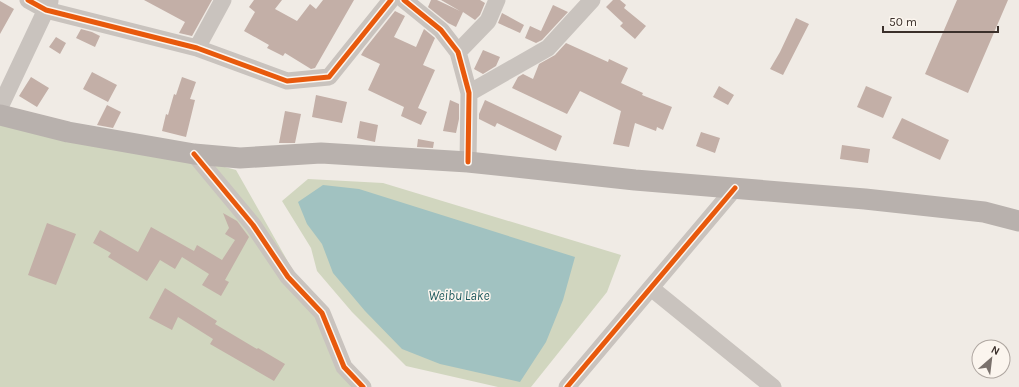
<svg xmlns="http://www.w3.org/2000/svg" width="1019" height="387" font-family="Karla,sans-serif">
<rect width="100%" height="100%" fill="#f0ebe5"/>
<path fill="#d1d6bf" d="M0,107L236,170L359,387H0Z
M308,179L383,183L621,255L607,292L531,387H498L406,366L352,312L317,271L311,248L282,201Z"/>
<path fill="#a1c2c1" d="M323,185L359,189L575,257L563,300L546,342L520,382L440,364L402,349L365,311L333,273L322,244L307,224L298,202Z"/>
<path fill="#c3afa7" d="M144,0H212L192,36L179,33L185,22Z
M254,0H282L275,9L297,21L310,4L316,9L323,0H354L315,68L311,69L285,53L283,56L267,48L269,45L244,31L255,12L249,7Z
M431,0H437L460,11L441,0H480L485,3L480,15L475,20L463,12L456,27L448,23L428,7Z
M613,0H620L626,5L624,8L646,26L635,39L620,26L623,23L606,7Z
M957,0H1008L968,93L925,74Z
M0,1L14,9L0,34Z
M553,5L568,12L542,40L536,43L525,38L530,26L541,31Z
M395,11L405,16L394,37L416,47L424,29L435,38L423,65L435,70L418,108L427,112L421,125L401,116L404,107L368,90L380,64L361,55L364,50Z
M502,13L524,25L520,33L498,23Z
M796,18L809,24L783,75L770,69L780,52Z
M81,29L92,32L100,36L95,47L76,38Z
M56,37L66,43L60,54L49,47Z
M566,43L608,62L609,59L628,68L621,83L643,93L642,95L672,107L663,130L657,127L656,131L635,123L629,147L613,144L621,111L580,91L567,114L512,88L518,77L523,74L533,79L539,64L555,55Z
M483,50L500,57L496,66L483,74L474,69Z
M92,72L117,85L108,102L83,89Z
M31,77L49,88L37,107L19,96Z
M182,77L196,82L190,99L195,100L186,137L162,131L166,114L168,115L174,94L176,95Z
M719,86L734,95L728,105L713,97Z
M866,86L892,97L883,118L857,107Z
M316,95L347,102L342,123L312,117Z
M450,100L459,104V119L456,133L443,131Z
M485,100L562,136L556,151L497,123L495,127L479,119V114Z
M107,105L121,112L113,128L97,125Z
M285,111L301,114L295,143H279Z
M902,118L949,140L940,160L892,138Z
M360,121L378,125L375,142L357,138Z
M701,132L720,138L715,153L696,146Z
M418,139L434,142L433,148L417,147Z
M842,145L870,149L868,163L840,159Z
M223,213L237,221L249,237L225,280L229,282L221,296L202,285L209,274L182,257L175,269L160,260L147,281L108,257L111,253L93,243L100,230L138,252L151,227L194,251L197,245L222,260L235,240L225,234L229,228Z
M47,223L76,234L56,285L28,275Z
M165,288L217,321L215,324L257,349L258,348L285,364L274,381L210,344L213,339L178,317L172,330L149,318Z"/>
<g fill="none" stroke-linecap="round" stroke-linejoin="round">
<path stroke="#c9c3be" stroke-width="17" d="M28,0L46,10L197,48L287,81L329,77L391,0
M404,0L441,30L458,52L469,93L468,162
M197,48L223,0
M458,52L488,21L497,0
M469,93L548,48L592,0
M0,107L50,1
M194,154L253,225L288,277L322,313L344,367L363,387
M651,288L773,387
M567,387L735,188"/>
<path stroke="#b8b1ad" stroke-width="21" d="M0,115L68,132L194,154L240,158L321,153L468,162L635,180L865,199L984,212L1019,221"/>
<defs>
<path id="cycleway" d="M28,0L46,10L197,48L287,81L329,77L391,0
M404,0L441,30L458,52L469,93L468,162
M194,154L253,225L288,277L322,313L344,367L363,387
M567,387L735,188"/>
</defs>
<use href="#cycleway" stroke="#fbf5ee" stroke-width="8"/>
<use href="#cycleway" stroke="#e8590c" stroke-width="5"/>
</g>
<g text-anchor="middle" dominant-baseline="central" stroke-width="3" stroke-linejoin="round" paint-order="stroke">
<g font-size="13" font-style="italic" fill="#1f5a5e" stroke="#fbf5ee">
<text x="459" y="295">Weibu Lake</text>
</g>
</g>
<g transform="translate(991 359) rotate(28)"><circle r="19" fill="#fbf5ee" stroke="#aea6a0"/>
<path d="M0-3L7 15L0 10L-7 15Z" fill="#7a716c"/>
<text y="-6" font-size="11" font-weight="bold" text-anchor="middle" fill="#3b302b">N</text>
</g>
<path d="M883 26v6h115v-6" fill="none" stroke="#3b302b" stroke-width="2"/>
<text x="889" y="26" font-size="12" fill="#3b302b" stroke="#fbf5ee" stroke-width="3" paint-order="stroke">50 m</text>
</svg>
